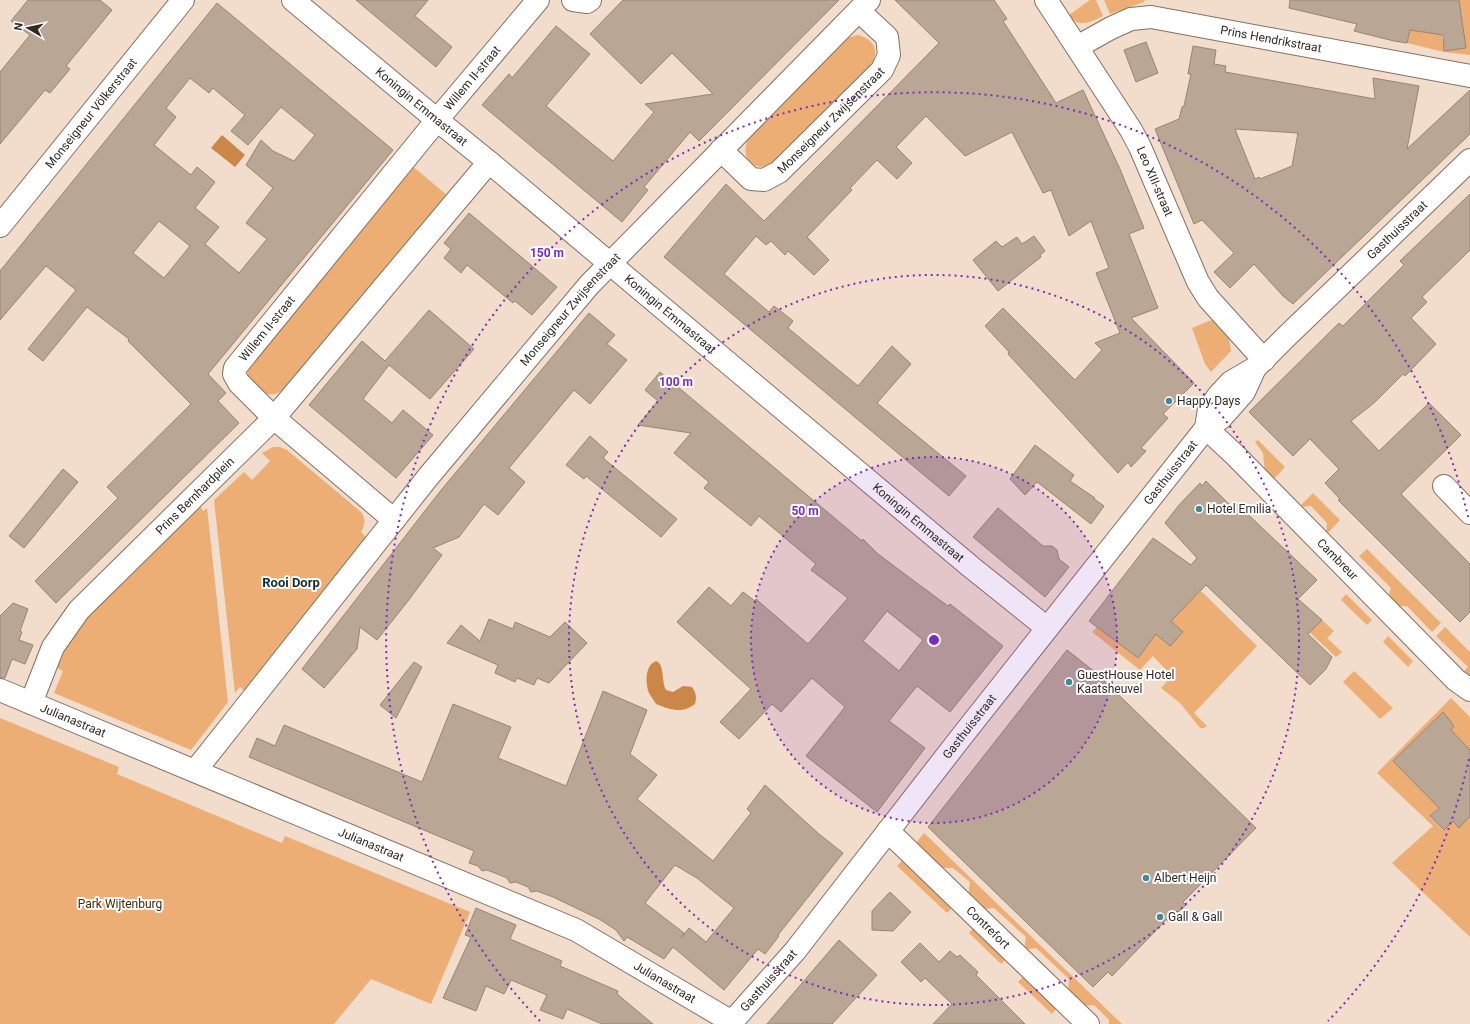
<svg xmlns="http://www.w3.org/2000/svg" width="1470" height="1024" font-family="Roboto,sans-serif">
<rect width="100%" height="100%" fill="#f2dccb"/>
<path fill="#edae75" d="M1090,0H1096L1103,16C1091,22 1078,29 1069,15Z
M1104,0H1145L1144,2L1110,14Z
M1437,0L1444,51L1466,48L1459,0H1470V55L1444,52L1407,43L1410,30Z
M858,35C874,39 879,50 872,64L775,163C755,174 739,159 748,139L847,38Z
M411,165L448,196L286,387C276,397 266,397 256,387C254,385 250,383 249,380C247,375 248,369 249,364Z
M1214,319L1229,339L1231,351L1211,372L1205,364L1192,328Z
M1258,440L1285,467L1272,481L1265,474L1263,453L1255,442Z
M273,447H280L287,450L361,512C366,519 365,525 361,532L366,537L245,691L240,687L235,693L214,500L244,472L252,480L270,461L262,453Z
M1313,493L1340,520L1326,535L1327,523L1311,506L1299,507Z
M200,506L203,511L207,508L228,702L191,750L54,693L63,671L57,668C64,650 73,635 84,620Z
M1367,549L1441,623L1432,632L1407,606H1395L1388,598L1391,588L1359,556Z
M1201,591L1257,646L1194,713L1207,726L1204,728H1200L1180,703L1161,688L1172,676L1153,656L1140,670L1092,632L1097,627L1138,658L1149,643L1148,641Z
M1346,594L1372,620L1367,625L1341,600Z
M1290,610L1311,631L1322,620L1334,631L1327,638L1342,652L1336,657L1287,611Z
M1445,627L1470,652V679L1462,673L1468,667L1436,636Z
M1388,636L1413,661L1408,667L1383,642Z
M1354,671L1393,708L1380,719L1343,682Z
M1451,698L1470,717V750L1449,728L1443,712L1393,761L1439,807L1430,817L1443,830L1453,821L1459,827L1470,816V937L1392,863L1433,826L1377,773Z
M0,718L119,767L117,774L282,843L285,836L470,912L431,1004L371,979L334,1024H0Z
M924,833L1122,1024H1109V1020L1094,1005L1081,1006L1068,993L1069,979L1036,948L1024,950L1026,937L994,908L981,909L968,896L970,882L953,868H939L915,844Z
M903,860L953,907L947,913L897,866Z
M974,927L1006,959L1001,964L969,933Z
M1024,976L1057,1008L1052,1014L1018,982Z"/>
<path fill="#cb8747" d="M222,135L245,155L235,167L211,148Z
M656,661C665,664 661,681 666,690L673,692L683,686L692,687C696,693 697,697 695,704C682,714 671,710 656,704C654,700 651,697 649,693C645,683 645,665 656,661Z"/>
<path fill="#baa695" stroke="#988474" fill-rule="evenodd" d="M28,0H100L112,10L66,66L70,69L50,93L45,90L0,144V72L30,35L11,21Z
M356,0H428L415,16L452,47L436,67Z
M623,0H839L699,141L690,132L644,187L648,190L622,222L482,105L509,74L512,78L556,26L590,54L546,106L613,161L654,112L645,104L713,94L672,53L641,84L590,34Z
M895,0H994L1007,19L1003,21L1056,103L1083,90L1120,169L1144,228L1129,234L1158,308L1131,318L1194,383L1163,414L1168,418L1141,448L1146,451L1131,467L1128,462L1118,473L1008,354L1009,352L985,326L1003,308L1075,380L1102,350L1095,343L1120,333L1096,273L1109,268L1091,221L1069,236L1051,190L1043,193L1012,132L965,156L926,116L896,147L912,163L897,179L877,160L850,188L852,190L807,237L829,260L814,275L788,251L785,255L771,241L766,245L756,236L724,274L769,312L774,306L793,321L788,328L858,386L892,346L911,364L877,403L966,476L949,496L664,257L726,184L764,221L939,43Z
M1290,0H1459L1466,48L1444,51L1443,35L1410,30L1407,43L1394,41L1354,31L1357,24L1289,8Z
M217,3L393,150L208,374L226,393L218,401L239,423L56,603L35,581L118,498L107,487L191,404L128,341L129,339L87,307L43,361L28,349L76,290L46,266L0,320V271ZM190,78L209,93L213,88L245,115L231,131L248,145L281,107L315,135L294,161L273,151L261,140L246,165L273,188L246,223L267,239L239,273L205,244L219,227L195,208L215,182L197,167L191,175L154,145L176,117L166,108ZM159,221L190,246L164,278L133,253Z
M1146,42L1158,73L1136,82L1124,50Z
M1193,46L1216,50L1214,64L1226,66L1225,72L1375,99L1373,78L1419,86L1407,149L1470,90V134L1293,304L1283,296L1254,264L1230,288L1214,272L1234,253L1202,220L1194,224L1155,129L1179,119L1182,107L1184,106L1191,74H1188ZM1235,129L1298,133L1292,166L1260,179L1259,177L1255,179Z
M1470,194V250L1422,297L1427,302L1411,318L1436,344L1405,376L1403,374L1374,403L1351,421L1379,451L1429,403L1461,435L1401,494L1470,564V612L1460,622L1338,500L1340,499L1325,483L1339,469L1310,439L1293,456L1249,412L1339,323L1343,326L1404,265L1400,261Z
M469,213L557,287L532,315L515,301L513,303L467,265L461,273L444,258L451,249L444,243Z
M1034,236L1045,251L1040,255L1041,257L998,291L973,260L996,241L1002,247L1017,237L1022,244Z
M429,310L474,349L430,399L389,365L363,399L392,423L403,410L433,435L396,478L309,405L362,341L385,361Z
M589,313L615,335L607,344L627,360L590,404L574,390L509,468L525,482L498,515L484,504L459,537L433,548L442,555L408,601L377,640L360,627L357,649L324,688L302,669L442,489Z
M660,372L862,541L863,539L878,554L910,578L948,606L950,604L1003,646L950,712L917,686L889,721L925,748L877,812L806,756L845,707L812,678L781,712L772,704L739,739L720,722L751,689L677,622L709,587L731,606L743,592L755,601L756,599L808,644L848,598L811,570L816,564L759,516L751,526L704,488L709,482L674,453L691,433L638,425L658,401L645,390ZM887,611L923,640L899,671L863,641Z
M590,436L608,452L603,458L677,519L661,537L586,476L584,479L566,465Z
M1035,445L1074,475L1070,481L1095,498L1094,499L1104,506L1091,524L1037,482L1025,495L1010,479Z
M63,469L78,482L24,548L9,536Z
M1206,481L1233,508L1237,504L1317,580L1298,599L1322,620L1308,634L1332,657L1326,669L1310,685L1206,585L1171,621L1183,632L1170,646L1156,634L1138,658L1089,621L1153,538L1191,565L1197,558L1165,523L1179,505L1200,483L1202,486Z
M998,508L1043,546H1052L1057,550L1059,559L1069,567L1045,597L973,537Z
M13,603L28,609L20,631L22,632L19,640L33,645L25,664L12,659L5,678H0V616Z
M489,619L513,629L515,622L550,637L565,622L587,643L549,683L537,678L534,685L517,678L515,682L495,673L498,665L447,643L461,625L480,641Z
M1067,650L1095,672L1256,828L1183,902L1186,905L1169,920L1167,919L1112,976L1108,972L1093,987L928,827Z
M414,662L422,667L396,718L380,705Z
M603,691L647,710L630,754L657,775L637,799L713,861L751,813L747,809L765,785L819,834L843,853L778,935L779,936L765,954L758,949L724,990L673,947L664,959L627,937L624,941L616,930L599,919L553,897L537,891L531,892L528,887L516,882L510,883L507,878L500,875L487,870L482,871L478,866L469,863L474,851L249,757L257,738L275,746L284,725L422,782L453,704L511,727L498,758L566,786ZM675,865L697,878L734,908L706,942L689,928L681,938L684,933L645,903Z
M1443,712L1454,726L1451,730L1470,750V816L1459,828L1453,821L1444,830L1430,816L1439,808L1393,761Z
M890,892L911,912L893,931L872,930V911Z
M476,908L516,925L510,939L562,961L560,966L618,991L617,994L653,1024H602L567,1009L563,1019L540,1010L547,995L511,980L504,994L486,986L476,1011L443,998L471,937L465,935Z
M839,940L877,975L832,1024H767Z
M920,943L939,962L950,951L957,957L960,955L978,972L976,975L1025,1024H933L952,1004L925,978L921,982L901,962Z"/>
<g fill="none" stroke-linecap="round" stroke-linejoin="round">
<defs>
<g id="minor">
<path id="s1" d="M293,0L437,120L489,162L971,567L1047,628"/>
<path d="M573,0L587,2L590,0"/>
<path id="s2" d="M1046,0L1131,130L1140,147L1198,282L1208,298L1264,360"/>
<path id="s3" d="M1077,47L1111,28L1131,19L1151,17L1470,76"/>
<path id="s4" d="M721,150L751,179L764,180L779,172L882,70L889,55L887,37L859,11"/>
<path id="s5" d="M0,226L183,0"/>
<path id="s6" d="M1206,428L1209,409L1218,396L1231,382L1255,368L1288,335L1470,160"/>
<path id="s7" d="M1206,428L1236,456L1456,680L1470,690"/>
<path d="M1444,486L1470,513"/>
<path id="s8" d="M394,520L274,418L239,383L234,374L235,368L437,120L538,0"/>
<path id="s9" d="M0,690L576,930L732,1022"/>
<path id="s10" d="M31,703L53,647L79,610L274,418L489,162"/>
<path id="s11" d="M195,771L428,477L589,285L869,0"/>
<path id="s12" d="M888,831L1088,1024"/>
<path id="s13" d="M730,1024L795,951L962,736L1206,428L1221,418L1244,392L1255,368"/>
</g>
</defs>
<use href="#minor" stroke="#847162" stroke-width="24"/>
<use href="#minor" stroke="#fff" stroke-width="22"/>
</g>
<circle cx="934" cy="640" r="183" fill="#7b2cbf" fill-opacity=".12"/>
<g fill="none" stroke="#7b2cbf" stroke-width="2" stroke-dasharray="2 4">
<circle cx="934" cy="640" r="183"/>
<circle cx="934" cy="640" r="365"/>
<path d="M1469 759A548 548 0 0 1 1328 1021M540 1021A548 548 0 1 1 1469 521"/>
</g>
<g fill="#448996" stroke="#fff" stroke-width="1.5">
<circle cx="1169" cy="401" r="4"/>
<circle cx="1199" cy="509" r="4"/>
<circle cx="1069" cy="682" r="4"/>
<circle cx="1146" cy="878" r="4"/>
<circle cx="1160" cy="917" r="4"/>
</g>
<g text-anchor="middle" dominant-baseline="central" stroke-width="4" stroke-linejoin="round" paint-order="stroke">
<g font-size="12" fill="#322a24" stroke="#fff">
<text stroke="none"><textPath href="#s3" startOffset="203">Prins Hendrikstraat</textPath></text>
<text stroke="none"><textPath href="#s8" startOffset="598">Willem II-straat</textPath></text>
<text stroke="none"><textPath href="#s1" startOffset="167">Koningin Emmastraat</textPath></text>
<text stroke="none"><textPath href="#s5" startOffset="145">Monseigneur Völkerstraat</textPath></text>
<text stroke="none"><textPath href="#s4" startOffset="145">Monseigneur Zwijsenstraat</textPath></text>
<text stroke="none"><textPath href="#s2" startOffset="212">Leo XIII-straat</textPath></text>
<text stroke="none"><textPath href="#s6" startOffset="280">Gasthuisstraat</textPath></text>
<text stroke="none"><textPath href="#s11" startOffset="595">Monseigneur Zwijsenstraat</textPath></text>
<text stroke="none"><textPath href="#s1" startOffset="491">Koningin Emmastraat</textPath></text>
<text stroke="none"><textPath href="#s8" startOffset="274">Willem II-straat</textPath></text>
<text stroke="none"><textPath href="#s13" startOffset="706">Gasthuisstraat</textPath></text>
<text stroke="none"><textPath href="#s10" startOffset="268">Prins Bernhardplein</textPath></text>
<text stroke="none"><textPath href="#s1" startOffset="815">Koningin Emmastraat</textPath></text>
<text stroke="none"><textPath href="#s7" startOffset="186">Cambreur</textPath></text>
<text stroke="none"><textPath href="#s9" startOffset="79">Julianastraat</textPath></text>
<text stroke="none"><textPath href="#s13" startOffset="382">Gasthuisstraat</textPath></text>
<text stroke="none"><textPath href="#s9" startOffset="402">Julianastraat</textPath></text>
<text stroke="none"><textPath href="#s12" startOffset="139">Contrefort</textPath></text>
<text stroke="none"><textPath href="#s13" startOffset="58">Gasthuisstraat</textPath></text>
<text stroke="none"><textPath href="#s9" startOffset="727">Julianastraat</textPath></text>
</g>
<g font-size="12" fill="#322a24" stroke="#fff" text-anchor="start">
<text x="1177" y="401">Happy Days</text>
<text x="1207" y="509">Hotel Emilia</text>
<text x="1077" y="675">GuestHouse Hotel<tspan x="1077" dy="14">Kaatsheuvel</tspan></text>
<text x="1154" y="878">Albert Heijn</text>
<text x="1168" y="917">Gall &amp; Gall</text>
</g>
<g font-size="12" fill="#44280c" stroke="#fff">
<text x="120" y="904">Park Wijtenburg</text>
</g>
<g font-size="13" font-weight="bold" fill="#0e3036" stroke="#fff">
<text x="291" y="582">Rooi Dorp</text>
</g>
</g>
<circle cx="934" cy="640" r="6" fill="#7b2cbf" stroke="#fff" stroke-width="2"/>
<g font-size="12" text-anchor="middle" font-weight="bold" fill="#7b2cbf" stroke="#fff" stroke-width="4" stroke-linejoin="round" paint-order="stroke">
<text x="547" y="257">150 m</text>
<text x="676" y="386">100 m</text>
<text x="805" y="515">50 m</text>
</g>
<g transform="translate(28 28) rotate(279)" stroke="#ffffff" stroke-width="3" paint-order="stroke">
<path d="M0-3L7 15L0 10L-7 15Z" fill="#322a24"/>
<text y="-6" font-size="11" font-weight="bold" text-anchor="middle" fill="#322a24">N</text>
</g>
</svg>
